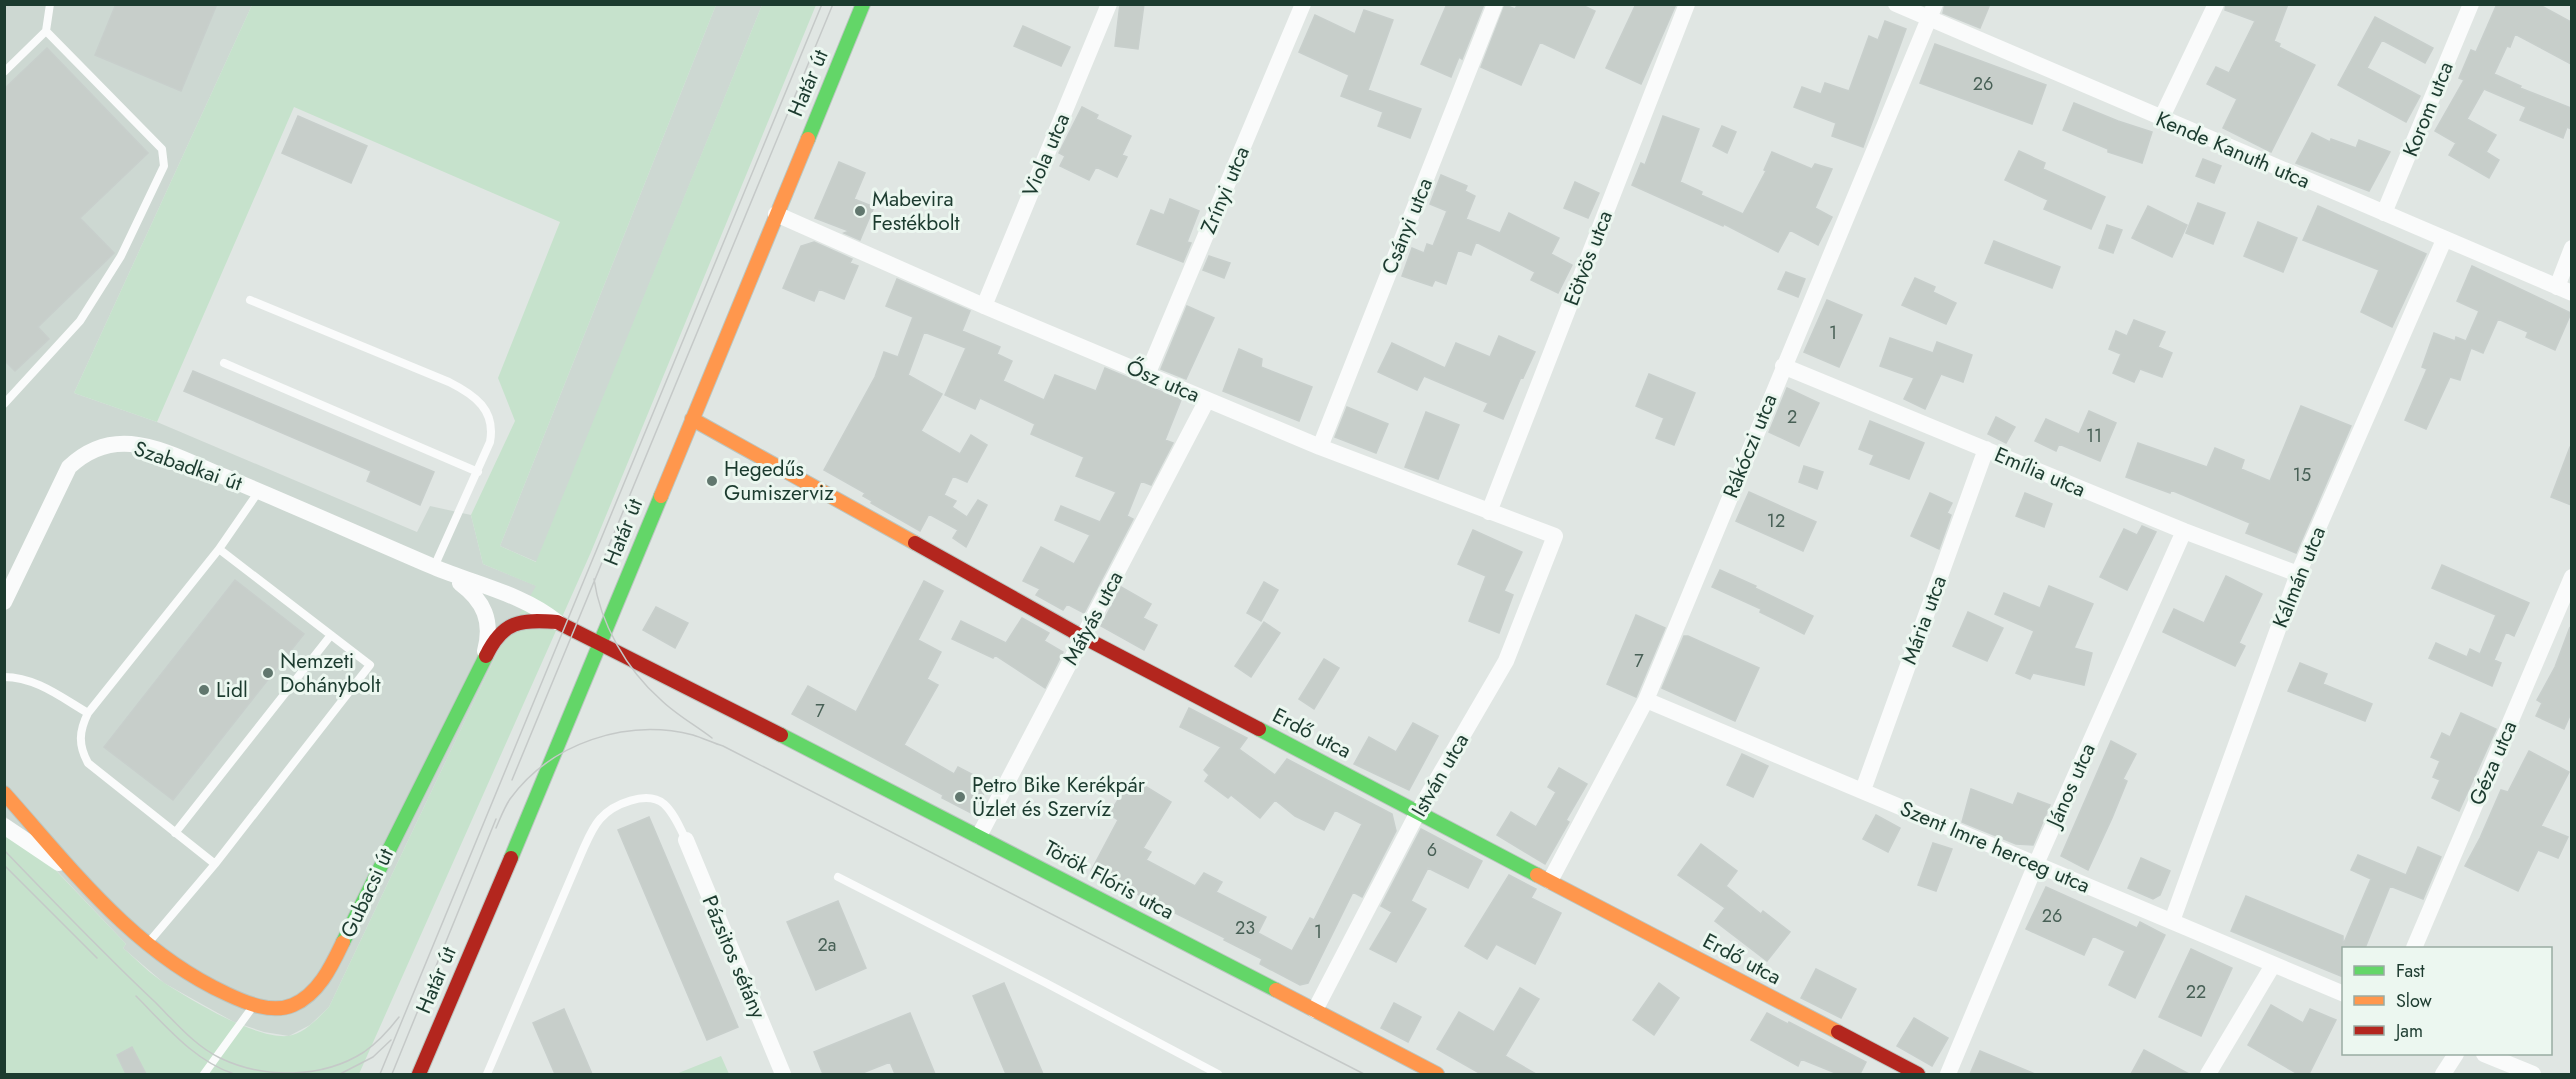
<svg xmlns="http://www.w3.org/2000/svg" width="2576" height="1079" font-family="Jost,sans-serif">
<rect width="100%" height="100%" fill="#e0e6e3"/>
<path fill="#cdd8d2" d="M5,5H252L74,393L157,422L417,532L430,506L471,515L483,564L537,586L500,647L329,1007L310,1025L289,1036L264,1032L234,1022L164,983L123,948L126,944L5,816Z
M716,5H762L537,562L500,546Z"/>
<path fill="#c6e2cc" d="M252,5H716L500,546L536,562L762,5H816L591,552L359,1074H5L4,816L126,944L123,948C137,960 150,974 166,984C193,1001 255,1039 288,1036C304,1034 318,1018 329,1007L500,647L536,586L483,564L471,515L515,421L498,378L560,222L294,107L157,422L74,393Z
M721,1056L729,1074H676Z"/>
<path fill="#c7ceca" stroke="#c8cfcc" stroke-width="1.5" d="M116,4H217L181,91L95,55Z
M1120,4H1144L1138,49L1115,46Z
M1447,4H1484L1462,59L1459,57L1451,77L1421,64Z
M1518,4H1580L1595,11L1574,58L1540,42L1521,85L1481,67L1505,5L1515,9Z
M1636,4H1676L1641,84L1606,68Z
M1945,4H1990L1980,28L1943,13Z
M2226,4H2288L2274,41L2280,44L2279,47L2315,65L2271,152L2223,128L2237,99L2207,84L2216,67L2229,73L2255,21L2225,10Z
M2497,4H2538L2571,22V64L2515,34L2510,47L2507,46L2494,74L2521,86L2520,88L2571,108V129L2567,127L2563,138L2520,120L2526,107L2484,89L2467,119L2496,135L2486,152L2499,160L2489,178L2449,155L2456,143L2435,131L2464,80L2459,78L2471,50L2476,52Z
M1364,10L1393,20L1368,90L1421,109L1410,138L1378,126L1383,112L1341,96L1349,75L1299,52L1315,15L1355,34Z
M2375,17L2433,48L2425,63L2382,40L2367,68L2420,96L2406,122L2338,85Z
M1885,21L1906,29L1863,147L1832,136L1836,123L1794,107L1802,87L1821,94L1825,83L1849,91L1869,36L1878,40Z
M1023,26L1070,47L1061,66L1014,46Z
M1935,44L2046,85L2032,124L1920,83Z
M47,48L148,153L80,218L114,253L38,327L49,339L15,371L4,360V89Z
M2074,103L2118,121L2152,132L2142,163L2108,152V149L2063,130Z
M1082,107L1098,115L1096,119L1131,136L1122,155L1127,157L1117,177L1096,167L1089,180L1060,166L1065,156L1059,153Z
M298,116L367,146L351,183L282,153Z
M1663,116L1699,129L1680,182L1702,192L1701,195L1743,214L1766,171L1764,170L1772,152L1812,169L1815,164L1832,169L1815,208L1832,217L1818,245L1790,230L1778,252L1724,224L1723,226L1632,185L1641,163L1645,165Z
M1722,126L1736,132L1727,153L1713,146Z
M2312,133L2330,142L2331,139L2356,148L2359,140L2390,152L2369,191L2296,163Z
M2019,151L2045,163L2043,169L2105,197L2091,229L2044,209L2048,200L2005,180Z
M2203,159L2221,166L2214,183L2196,176Z
M839,162L865,173L854,199L874,207L860,240L844,233L849,231L815,218Z
M1441,175L1467,186L1465,191L1475,196L1466,219L1500,233L1509,213L1559,238L1551,254L1572,265L1558,293L1531,280L1535,272L1476,242L1471,255L1458,250L1446,284L1435,280L1432,286L1402,276L1412,248L1424,253L1427,244L1433,246L1447,211L1430,204Z
M1575,182L1599,193L1588,218L1564,208Z
M1170,199L1199,211L1187,242L1191,243L1183,262L1137,244L1151,210L1164,215Z
M2198,203L2225,213L2213,244L2186,233Z
M2148,206L2187,225L2172,257L2132,238Z
M2318,206L2426,254L2392,327L2361,312L2379,270L2303,240Z
M2258,222L2297,238L2283,272L2244,256Z
M2107,225L2122,230L2113,253L2099,248Z
M1994,241L2060,267L2052,288L1985,263Z
M814,242L852,259L850,263L858,266L844,299L819,289L814,301L783,288L801,246Z
M1209,256L1230,263L1224,278L1203,270Z
M2472,266L2571,313L2555,350L2526,337L2528,332L2498,319L2483,353L2471,348L2460,380L2450,377L2426,429L2405,420L2427,369L2422,367L2434,333L2455,341L2456,337L2466,341L2479,311L2457,301Z
M1786,272L1805,279L1798,297L1778,289Z
M1915,278L1935,287L1933,292L1956,303L1946,324L1902,305Z
M897,279L970,311L962,331L1000,347L997,354L1012,361L1003,381L1044,400L1055,375L1096,391L1105,368L1181,400L1165,440L1173,443L1151,485L1141,481L1127,516L1133,519L1084,613L1067,604L1063,610L1036,595L1040,589L1023,581L1041,547L1074,564L1090,535L1055,520L1061,506L1100,522L1116,492L1076,476L1084,457L1031,434L1035,424L980,398L975,409L945,395L966,348L924,332L908,375L942,394L921,431L960,454L971,435L987,445L967,482L953,476L944,495L956,501L952,507L967,517L978,500L987,505L966,547L953,538L958,530L929,514L920,531L871,503L872,501L863,496L865,493L824,470L875,377L884,352L898,357L913,317L886,306Z
M1827,300L1862,315L1839,367L1804,352Z
M1187,306L1214,318L1186,379L1161,369Z
M2134,320L2165,332L2158,347L2172,353L2162,377L2140,369L2134,382L2113,373L2121,354L2109,349L2116,331L2127,336Z
M1499,336L1535,352L1523,378L1521,377L1503,419L1484,411L1488,403L1424,376L1417,390L1378,372L1392,343L1445,368L1456,343L1490,357Z
M1890,338L1933,353L1937,342L1972,355L1963,382L1941,374L1925,409L1904,399L1914,378L1880,366Z
M1239,349L1262,359L1261,367L1312,387L1299,421L1223,391Z
M193,371L434,472L420,505L367,481L371,471L184,391Z
M1649,374L1695,393L1674,445L1656,438L1664,418L1636,406Z
M1787,388L1819,403L1799,446L1769,432Z
M2301,406L2351,426L2296,553L2246,533L2250,523L2171,490L2170,493L2126,477L2138,443L2207,467L2215,448L2244,460L2241,469L2270,481Z
M1347,407L1388,424L1376,453L1335,437Z
M2089,411L2116,423L2100,461L2059,444L2056,451L2035,441L2046,419L2079,434Z
M1426,412L1459,425L1438,479L1405,467Z
M1996,417L2015,427L2006,443L1988,434Z
M1870,421L1924,443L1909,479L1870,464L1874,455L1859,449Z
M2570,447H2571V505L2551,497Z
M1804,466L1823,472L1817,489L1799,482Z
M1749,492L1816,522L1803,551L1736,521Z
M1930,493L1952,503L1947,513L1951,515L1939,549L1911,536Z
M2025,493L2052,504L2044,527L2016,516Z
M2142,526L2156,532L2127,590L2100,577L2124,529L2137,535Z
M1473,530L1522,552L1504,591L1513,595L1499,633L1469,621L1486,576L1458,564Z
M2442,565L2529,603L2514,636L2506,632L2494,660L2501,663L2492,686L2429,658L2436,643L2467,657L2470,649L2480,654L2496,615L2432,588Z
M1720,570L1756,586L1755,588L1813,616L1804,634L1760,612L1761,609L1712,587Z
M2226,576L2262,594L2239,643L2245,646L2235,666L2163,632L2174,609L2204,623Z
M235,580L304,634L173,800L104,747Z
M924,581L943,591L918,640L941,652L927,679L938,685L904,745L954,774L958,767L989,783L973,814L942,798L943,795L792,714L808,686L856,712Z
M1264,582L1278,590L1261,621L1247,613Z
M2049,586L2093,604L2074,648L2092,653L2084,685L2033,673L2030,679L2016,673L2034,631L1995,614L2004,593L2040,608Z
M1121,587L1151,604L1143,618L1157,625L1144,650L1101,626Z
M656,607L688,623L675,648L643,630Z
M1968,612L2003,628L1987,661L1953,646Z
M1636,615L1665,628L1636,697L1607,684Z
M1022,618L1049,633L1044,641L1063,652L1045,688L995,655L993,658L952,639L961,621L1006,643Z
M1264,622L1280,633L1251,677L1235,666Z
M2570,627L2571,713L2564,729L2536,716L2542,703L2537,700L2555,667Z
M1684,636H1688L1759,668L1735,721L1662,688Z
M1324,659L1339,668L1314,709L1299,699Z
M2300,663L2327,674L2323,684L2372,704L2365,721L2288,691Z
M1189,708L1247,738L1239,749L1275,775L1287,759L1392,814L1396,831L1362,897L1353,892L1308,983L1300,985L1260,964L1262,959L1224,940L1225,938L1091,871L1118,820L1109,814L1132,778L1171,802L1143,848L1151,852L1146,860L1195,886L1204,873L1222,882L1216,892L1266,917L1258,933L1292,951L1310,918L1314,920L1362,824L1335,810L1324,830L1295,816L1275,800L1260,818L1231,795L1228,798L1205,781L1209,775L1204,770L1221,747L1180,727Z
M2461,713L2496,729L2459,811L2432,798L2440,780L2433,777L2440,761L2431,757L2442,733L2450,737Z
M1413,723L1438,736L1409,790L1354,764L1369,737L1396,752Z
M2111,741L2136,754L2123,779L2127,781L2112,818L2088,870L2061,856Z
M2529,751L2569,772L2541,826L2568,837L2558,858L2538,850L2518,891L2465,866L2480,838L2501,790L2508,792Z
M1742,754L1768,766L1753,797L1727,785Z
M1559,768L1587,784L1566,820L1569,822L1545,864L1497,835L1511,812L1536,827L1556,792L1548,787Z
M1971,789L2013,805L2018,793L2050,805L2033,845L2016,844L1962,822Z
M1876,815L1900,828L1888,852L1863,839Z
M649,817L738,1027L707,1040L618,830Z
M1421,829L1482,861L1468,888L1428,868L1411,901L1426,909L1396,962L1370,949L1392,912L1381,906Z
M1933,843L1952,849L1936,891L1918,885Z
M1701,844L1737,871L1726,886L1761,914L1763,911L1790,932L1767,961L1715,921L1725,908L1678,875Z
M2418,847L2441,857L2423,899L2390,886L2365,948H2343V977L2231,931L2246,896L2343,936V945L2371,879L2351,870L2358,855L2406,875Z
M2141,858L2170,871L2160,895L2153,899L2128,888Z
M1509,875L1536,889L1531,898L1561,913L1535,964L1496,944L1487,959L1465,946Z
M2046,887L2137,928L2140,922L2165,935L2135,998L2109,985L2125,951L2093,936L2084,955L2026,929Z
M838,901L866,968L816,990L787,922Z
M2191,949L2232,968L2201,1036L2159,1017Z
M1816,969L1856,989L1841,1018L1801,998Z
M1004,983L1043,1074H1006L973,996Z
M1659,983L1679,998L1654,1035L1633,1020Z
M1520,988L1539,999L1505,1056L1536,1074H1481L1437,1049L1459,1012L1494,1032Z
M1394,1003L1421,1017L1408,1042L1381,1028Z
M2271,1005L2303,1023L2310,1009L2336,1020L2309,1074H2298L2248,1045Z
M564,1009L592,1074H555L533,1023Z
M910,1013L935,1074H895L890,1062L860,1074H823L814,1052Z
M1767,1013L1788,1024L1789,1022L1866,1062L1860,1074H1838L1801,1059L1798,1066L1751,1040Z
M1914,1018L1948,1038L1932,1066L1897,1046Z
M132,1047L146,1074H126L117,1055Z
M2144,1050L2189,1074H2131Z
M1980,1051L2035,1074H1970Z"/>
<g fill="none" stroke-linecap="round" stroke-linejoin="round">
<defs>
<path id="fast" d="M808,139L863,4
M1259,729L1537,875
M781,735L1276,990
M511,858L661,496
M343,942L486,656"/>
<path id="slow" d="M692,419L915,543
M661,496L808,139
M4,793C71,868 133,951 227,994C246,1003 272,1014 293,1005C319,994 332,965 343,942
M1537,875L1838,1032
M1276,990L1437,1074"/>
<path id="jam" d="M915,543L1083,637L1259,729
M486,656C503,621 520,619 557,622L781,735
M1838,1032L1918,1074
M419,1074L511,858"/>
</defs>
<use href="#fast" stroke="#bbc6c1" stroke-width="16"/>
<use href="#slow" stroke="#bbc6c1" stroke-width="16"/>
<use href="#jam" stroke="#bbc6c1" stroke-width="16"/>
<path stroke="#fafbfb" stroke-width="8" d="M46,31L50,4
M4,72L46,31L162,149L164,166L121,256L80,321L4,404
M250,300L449,382C475,395 496,410 490,442L434,567
M224,363L478,472
M219,549L88,713C79,731 78,745 88,763L215,864L370,665L219,549L259,491
M4,677C36,677 62,698 88,713
M175,833L331,635
M838,877L1044,982L1218,1074
M149,942L215,864
M204,1074L254,1005
M487,1074L582,852C587,841 592,828 600,819C613,804 647,790 664,804C674,813 680,828 686,840"/>
<path stroke="#fafbfb" stroke-width="16" d="M1896,4L2572,293
M2161,119L2216,4
M2384,213L2471,4
M776,214L984,306L1320,447L1555,536L1506,661L1418,812L1315,1010
M2557,287L2572,248
M984,306L1109,4
M1783,366L2184,531L2298,574
M1147,375L1303,4
M1320,447L1495,4
M1489,512L1687,4
M460,583C484,601 493,621 485,651
M4,602L69,467C86,451 107,442 131,444C163,447 195,465 225,477C295,506 364,537 434,567C474,584 523,594 557,622
M1646,700L2344,994
M1863,790L1986,449
M4,826L59,863
M979,836L1207,400
M686,840L783,1074
M1550,881L1646,700L1935,4
M2172,921L2298,574L2444,240
M2414,948L2572,577
M2484,1054L2533,1074
M1948,1074L2036,864L2184,531
M2208,1074L2273,965
M2443,1074L2456,1054"/>
<use href="#fast" stroke="#63d668" stroke-width="14"/>
<use href="#slow" stroke="#ff974d" stroke-width="14"/>
<use href="#jam" stroke="#b3261e" stroke-width="14"/>
<path stroke="#c5c9c8" stroke-width="1.5" d="M594,579C600,623 627,670 660,699C675,714 695,725 712,738
M512,780L833,4
M496,828C500,819 504,808 510,799C551,743 626,718 693,735C703,738 713,743 723,746L1364,1074
M4,850C54,902 103,953 155,1002C175,1022 195,1046 220,1058C264,1079 322,1079 364,1052C377,1043 389,1030 399,1017
M4,865L97,958
M136,996C165,1025 194,1061 234,1074
M340,1074L373,1057L391,1040
M380,1074L822,4
M392,1074L496,819"/>
</g>
<g fill="#61776e" stroke="#ecf7f0" stroke-width="2">
<circle cx="860" cy="211" r="6"/>
<circle cx="712" cy="481" r="6"/>
<circle cx="268" cy="673" r="6"/>
<circle cx="204" cy="690" r="6"/>
<circle cx="960" cy="797" r="6"/>
</g>
<g text-anchor="middle" dominant-baseline="central" stroke-width="6" stroke-linejoin="round" paint-order="stroke">
<g font-size="18" fill="#486056">
<text x="1983" y="84">26</text>
<text x="1833" y="333">1</text>
<text x="1792" y="417">2</text>
<text x="2094" y="436">11</text>
<text x="2302" y="475">15</text>
<text x="1776" y="521">12</text>
<text x="1639" y="661">7</text>
<text x="820" y="711">7</text>
<text x="1432" y="850">6</text>
<text x="2052" y="916">26</text>
<text x="1245" y="928">23</text>
<text x="1318" y="932">1</text>
<text x="827" y="945">2a</text>
<text x="2196" y="992">22</text>
</g>
<g font-size="21" fill="#1c3b2f" stroke="#ecf7f0">
<text transform="translate(808 83) rotate(-67)">Határ út</text>
<text transform="translate(2428 109) rotate(-68)">Korom utca</text>
<text transform="translate(2233 150) rotate(23)">Kende Kanuth utca</text>
<text transform="translate(1046 155) rotate(-67)">Viola utca</text>
<text transform="translate(1225 190) rotate(-67)">Zrínyi utca</text>
<text transform="translate(1407 226) rotate(-68)">Csányi utca</text>
<text transform="translate(1588 258) rotate(-69)">Eötvös utca</text>
<text transform="translate(1163 381) rotate(23)">Ősz utca</text>
<text transform="translate(1750 446) rotate(-68)">Rákóczi utca</text>
<text transform="translate(188 466) rotate(19)">Szabadkai út</text>
<text transform="translate(2040 472) rotate(23)">Emília utca</text>
<text transform="translate(623 532) rotate(-68)">Határ út</text>
<text transform="translate(2299 577) rotate(-68)">Kálmán utca</text>
<text transform="translate(1093 618) rotate(-62)">Mátyás utca</text>
<text transform="translate(1924 620) rotate(-70)">Mária utca</text>
<text transform="translate(1312 733) rotate(27)">Erdő utca</text>
<text transform="translate(2493 763) rotate(-67)">Géza utca</text>
<text transform="translate(1440 775) rotate(-60)">István utca</text>
<text transform="translate(2071 785) rotate(-66)">János utca</text>
<text transform="translate(1995 847) rotate(23)">Szent Imre herceg utca</text>
<text transform="translate(1109 880) rotate(28)">Török Flóris utca</text>
<text transform="translate(367 893) rotate(-65)">Gubacsi út</text>
<text transform="translate(734 957) rotate(67)">Pázsitos sétány</text>
<text transform="translate(1742 959) rotate(28)">Erdő utca</text>
<text transform="translate(436 980) rotate(-67)">Határ út</text>
</g>
<g font-size="21" fill="#1c3b2f" stroke="#ecf7f0" text-anchor="start">
<text x="872" y="199">Mabevira<tspan x="872" dy="24">Festékbolt</tspan></text>
<text x="724" y="469">Hegedűs<tspan x="724" dy="24">Gumiszerviz</tspan></text>
<text x="280" y="661">Nemzeti<tspan x="280" dy="24">Dohánybolt</tspan></text>
<text x="216" y="690">Lidl</text>
<text x="972" y="785">Petro Bike Kerékpár<tspan x="972" dy="24">Üzlet és Szervíz</tspan></text>
</g>
</g>
<rect width="2576" height="1079" fill="none" stroke="#1c3b2f" stroke-width="12"/>
<rect x="2342" y="947" width="210" height="108" fill="#ecf7f0" stroke="#99aca3" stroke-width="1.5"/>
<rect x="2354" y="966" width="30" height="9" fill="#63d668" stroke="#99aca3" stroke-width="1.5"/>
<text x="2396" y="977" font-size="18" fill="#1c3b2f">Fast</text>
<rect x="2354" y="996" width="30" height="9" fill="#ff974d" stroke="#99aca3" stroke-width="1.5"/>
<text x="2396" y="1007" font-size="18" fill="#1c3b2f">Slow</text>
<rect x="2354" y="1026" width="30" height="9" fill="#b3261e" stroke="#99aca3" stroke-width="1.5"/>
<text x="2396" y="1037" font-size="18" fill="#1c3b2f">Jam</text>
</svg>
